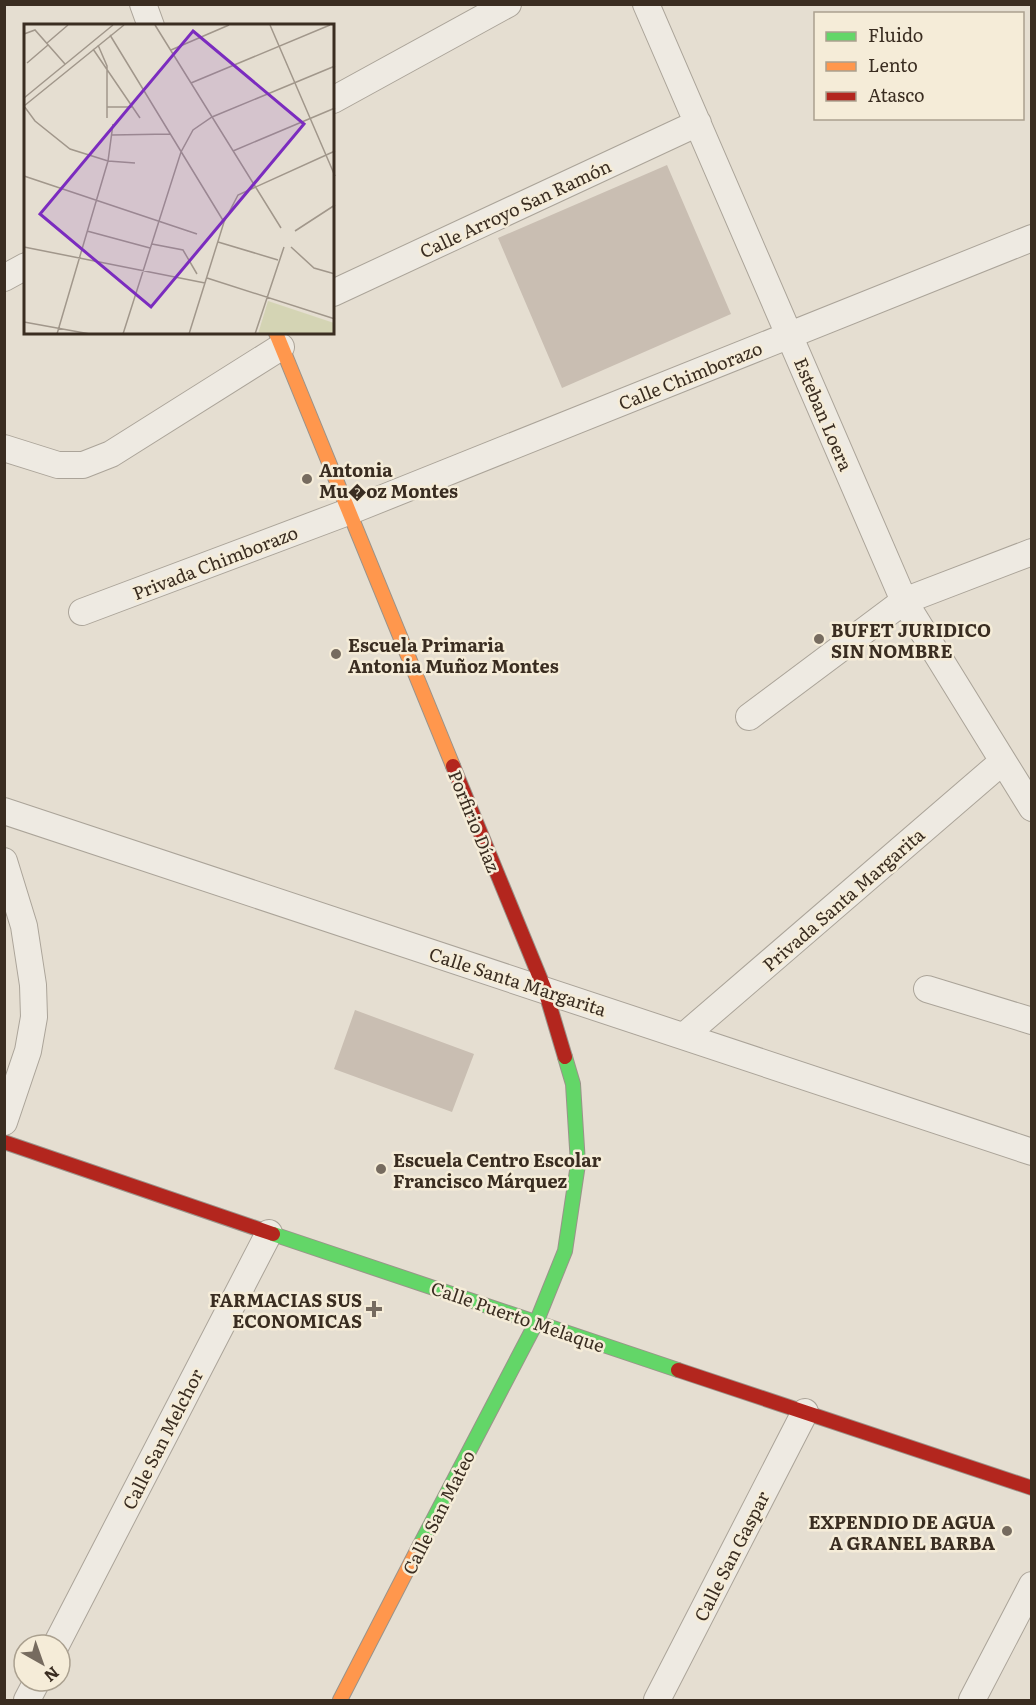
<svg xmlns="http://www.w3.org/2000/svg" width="1036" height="1705" font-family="Literata,serif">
<rect width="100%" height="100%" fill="#e5ded1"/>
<path fill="#c9beb2" d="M667,165L731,314L562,388L498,238Z
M355,1010L474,1054L452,1112L334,1069Z"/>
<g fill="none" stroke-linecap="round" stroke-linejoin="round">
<defs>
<path id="street" d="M143,4L151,26
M646,4L904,601L1032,808
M333,100L508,4
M4,278L26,266
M333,293L698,123
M4,448L58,465H83L111,454L281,347
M82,612L348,512L1032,238
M749,717L904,601L1032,552
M4,811L1032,1152
M4,861L24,926L33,985L34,1017L28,1051L4,1122
M927,989L1032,1021
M684,1036L1002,762
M56,1645L269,1233
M27,1700L37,1681
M657,1700L805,1412
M972,1700L1032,1585"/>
<path id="fast" d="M273,1234L678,1370
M420,1545L536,1323L565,1251L578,1164L573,1084L565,1057"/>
<path id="slow" d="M276,333L453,766
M340,1700L420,1545"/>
<path id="jam" d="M453,766L545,990L565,1057
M4,1142L273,1234
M678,1370L1032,1488"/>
</defs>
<use href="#street" stroke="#aba499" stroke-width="28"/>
<use href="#fast" stroke="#9a938a" stroke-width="16"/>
<use href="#slow" stroke="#9a938a" stroke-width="16"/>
<use href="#jam" stroke="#9a938a" stroke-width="16"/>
<use href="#street" stroke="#eeeae2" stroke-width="26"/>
<use href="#fast" stroke="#63d668" stroke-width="14"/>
<use href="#slow" stroke="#ff974d" stroke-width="14"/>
<use href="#jam" stroke="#b3261e" stroke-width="14"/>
</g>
<g fill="#766b5f" stroke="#f5ecd8" stroke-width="2">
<circle cx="307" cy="479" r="6"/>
<circle cx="819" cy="639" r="6"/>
<circle cx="336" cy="654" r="6"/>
<circle cx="381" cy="1169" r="6"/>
<path d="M371 1300h6v6h6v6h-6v6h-6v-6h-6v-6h6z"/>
<circle cx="1007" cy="1531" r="6"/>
</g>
<g text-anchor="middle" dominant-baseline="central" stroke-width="5" stroke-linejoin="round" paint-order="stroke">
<g font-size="18" fill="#3a2d21" stroke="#f5ecd8">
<text transform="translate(515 208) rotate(-25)">Calle Arroyo San Ramón</text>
<text transform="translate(690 375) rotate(-22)">Calle Chimborazo</text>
<text transform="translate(824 414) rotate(67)">Esteban Loera</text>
<text transform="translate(215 562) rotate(-21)">Privada Chimborazo</text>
<text transform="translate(475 821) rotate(68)">Porfirio Díaz</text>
<text transform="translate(843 899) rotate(-41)">Privada Santa Margarita</text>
<text transform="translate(518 981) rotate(18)">Calle Santa Margarita</text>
<text transform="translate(518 1316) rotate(19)">Calle Puerto Melaque</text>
<text transform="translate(162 1439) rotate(-63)">Calle San Melchor</text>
<text transform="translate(438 1512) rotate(-63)">Calle San Mateo</text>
<text transform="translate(731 1556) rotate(-63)">Calle San Gaspar</text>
</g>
<g font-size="18" font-weight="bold" fill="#3a2d21" stroke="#f5ecd8" text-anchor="start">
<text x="319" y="469">Antonia<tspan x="319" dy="21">Mu�oz Montes</tspan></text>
<text x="831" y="629">BUFET JURIDICO<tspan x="831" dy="21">SIN NOMBRE</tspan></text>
<text x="348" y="644">Escuela Primaria<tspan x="348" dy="21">Antonia Muñoz Montes</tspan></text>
<text x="393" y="1159">Escuela Centro Escolar<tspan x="393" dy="21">Francisco Márquez</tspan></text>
<text x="362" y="1299" text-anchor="end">FARMACIAS SUS<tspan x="362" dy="21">ECONOMICAS</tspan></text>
<text x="995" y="1521" text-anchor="end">EXPENDIO DE AGUA<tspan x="995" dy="21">A GRANEL BARBA</tspan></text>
</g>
</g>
<g transform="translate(24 24)">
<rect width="310" height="310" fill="#e5ded1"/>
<path d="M244,277L310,299V310H234Z" fill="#d4d4b4"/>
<path fill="none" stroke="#a1978b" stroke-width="1.5" d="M131,1L257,204M246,1L311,152M0,10L11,6L41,40M86,11L200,198M23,19L44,1M74,21L83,42V94M69,25L116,94M147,26L205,1M3,39L24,21M167,59L306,1M0,74L89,1M0,82L11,97L46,125L84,137L111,139M0,82L100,1M83,83H109M88,111L146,110M209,127L311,84M0,152L173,210M63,207L126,224M271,207L311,181M194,218L254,236M128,220L159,226L173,250M0,223L181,259M267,223L290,244L311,250M183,254L311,295M0,298L66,310M33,310L84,137L89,100M99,310L157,128L169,106L188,93L311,42M165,310L200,198L214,171L311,127M231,310L260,223"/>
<path fill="#7b2cbf" fill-opacity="0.15" stroke="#7b2cbf" stroke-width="3" d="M169,7L280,100L127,283L16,190Z"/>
<rect width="310" height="310" fill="none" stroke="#3a2d21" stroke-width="3"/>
</g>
<rect width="1036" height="1705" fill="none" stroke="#3a2d21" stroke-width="12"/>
<rect x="814" y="12" width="210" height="108" fill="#f5ecd8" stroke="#aaa08f" stroke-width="1.5"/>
<rect x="826" y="32" width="30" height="9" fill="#63d668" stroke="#aaa08f" stroke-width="1.5"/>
<text x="868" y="42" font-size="18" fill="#3a2d21">Fluido</text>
<rect x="826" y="62" width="30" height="9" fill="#ff974d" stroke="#aaa08f" stroke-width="1.5"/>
<text x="868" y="72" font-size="18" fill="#3a2d21">Lento</text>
<rect x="826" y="92" width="30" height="9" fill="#b3261e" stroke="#aaa08f" stroke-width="1.5"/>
<text x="868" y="102" font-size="18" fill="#3a2d21">Atasco</text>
<g transform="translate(42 1663) rotate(140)"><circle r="28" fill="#f5ecd8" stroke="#aaa08f" stroke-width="1.5"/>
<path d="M0-4.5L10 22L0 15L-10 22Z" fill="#766b5f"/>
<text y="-9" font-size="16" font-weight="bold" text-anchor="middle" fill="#3a2d21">N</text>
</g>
</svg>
